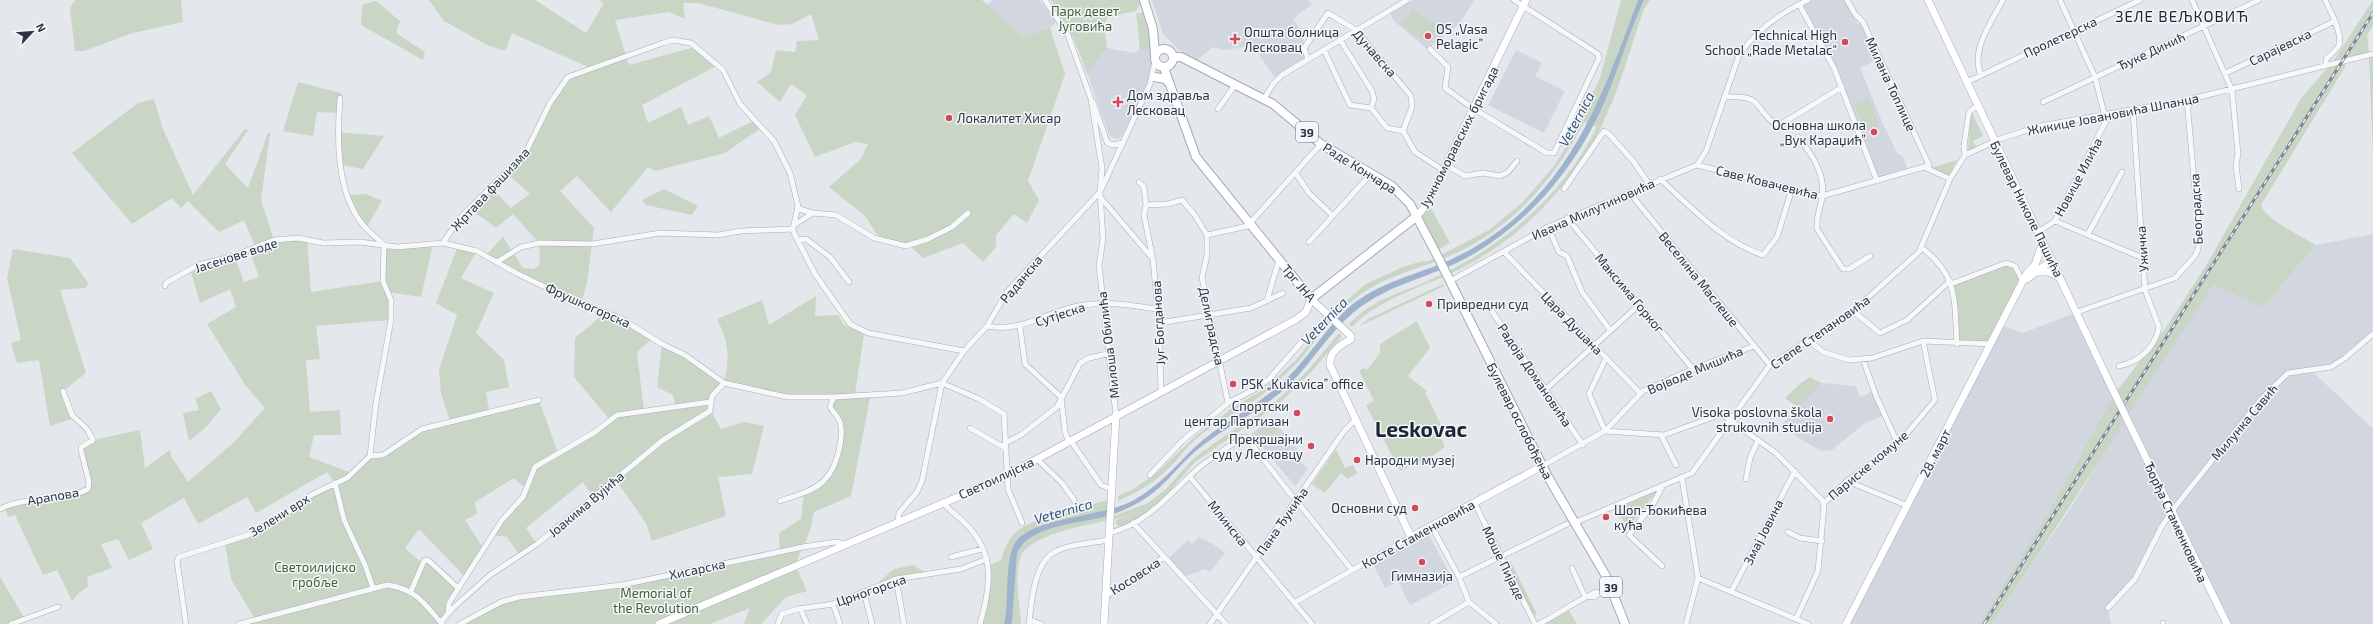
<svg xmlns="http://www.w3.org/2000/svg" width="2373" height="624" font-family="'Exo 2',sans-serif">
<rect width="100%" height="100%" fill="#e4e7ec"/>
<path fill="#d2d6de" d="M993,0H1039L1056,22L1050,28L1022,37L987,5Z
M1152,0H1308L1312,4L1293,19L1303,32L1304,48L1308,59L1276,79L1253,46L1224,50L1213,47L1197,60L1179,50L1163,34Z
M1413,0H1474L1460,23L1427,49L1394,21L1390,13Z
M1812,0H1846L1858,24L1861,23L1877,59L1860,68L1883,124L1897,153L1903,156L1907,168L1877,178L1847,96L1800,5Z
M1107,48L1135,53L1140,50L1154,49L1155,63L1148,84L1122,136L1117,139L1113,138L1109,134L1087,73Z
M1516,50L1542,63L1535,76L1565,91L1544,133L1488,105Z
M2373,234V334L2337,364L2311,370L2373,429V624H2227L2172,512L2141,568L2108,608L2111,624H1992L2074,503L2126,416L2213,285L2263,307L2316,245Z
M2077,312L2115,393L2049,511L1979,624H1846L2001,325L2023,333Z
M1821,383L1856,386L1860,397L1874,391L1884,415L1864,424L1832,450L1821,451L1794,435L1782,424Z
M1272,418L1303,456L1299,460L1308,469L1295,486L1251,434Z
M1428,533L1454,582L1410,605L1398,581L1385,588L1372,562Z
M1199,537L1213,544L1225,553L1210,572L1205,569L1184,577L1168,559L1188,540L1192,544Z"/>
<path fill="#c9d6c5" d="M75,0H181L183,22L133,33L84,51H75L70,8Z
M429,0H535L586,33L604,3L599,0H982L1022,37L1050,28L1065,74L1028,181L1039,200L1027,223L1014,214L996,235V247L983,262L963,243L923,258L908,244L887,241L876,233L865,216L829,187L861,159L868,144L855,142L815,157L795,115L807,95L791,84L780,102L757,82L771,72L776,50L795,52L797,41L819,40L811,14L792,24L779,25L698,3H683L685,19L669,12L615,20L629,65L695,47L714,58L718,65L642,105L648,123L681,107L688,125L709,116L719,138L753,121L761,128L725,153L655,171L648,167L611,212L577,176L560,191L594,228L587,283L581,303L486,255L503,237L523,268L534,269L540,264L539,243L513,214L496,228L469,208L490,186L511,208L530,194L505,172L527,152L550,103L568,77L590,68L512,33L505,51L487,45L444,21Z
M1051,0H1139L1140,4L1136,11L1108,17L1104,25L1107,48L1087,73L1074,39Z
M1621,0H1650L1644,9C1630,49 1619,92 1600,129C1570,187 1523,235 1466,266C1427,287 1383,295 1352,327L1349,324C1378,295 1402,294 1436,277C1505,245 1562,196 1597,127L1584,122C1555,179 1512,228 1452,255C1416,271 1382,275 1350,303C1329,320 1315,343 1297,363C1288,372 1278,381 1268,390C1246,410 1216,420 1194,441C1186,448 1179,458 1171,466C1156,482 1138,492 1118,501V496L1135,488L1154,475L1198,434L1231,409L1264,389L1295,361L1339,307L1366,284L1403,267L1422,261L1427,262L1489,230L1523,202L1554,166L1573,135L1600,78Z
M2373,0V26L2367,35L2369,54H2373V157L2369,55L2347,59L2345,67L2261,205C2264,219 2303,237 2316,245L2263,307L2213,285C2138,398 2068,512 1992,624H1979L2049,511L2115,393L2165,329L2207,264L2302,97L2332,63Z
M376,1L400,21L396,33L425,52L423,60L361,25L362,5Z
M1412,9L1439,26L1428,43L1402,25Z
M1143,12L1154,49L1140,50L1136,14Z
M298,82L341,93L339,113L317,112L313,136L283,131Z
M154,99L163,129L193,195L245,129L248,130L225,164L248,188L268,133H270L261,200L274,240L307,239L311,292L383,281L384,245L397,247L433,244L421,297L387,292L391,300V320L316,326L320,359L306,360L310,412L340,410L341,435H314L309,457L352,473L370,456L376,457L417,432L450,421L441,393L439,369L457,315L436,303L458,246L477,251L461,278L494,293L476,333L504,360L509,387L486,392L489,412L539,400L558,453L610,420L574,377L575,338L606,312L653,338L637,352L644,411L675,405L673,395L657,387L662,344L675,350L724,383C730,356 729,343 717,319L762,300L769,325L816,296L815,316L838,315L844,325L864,334L855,394L871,393L851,496L814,512L810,531L795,565L807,591L786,597L761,624H744L750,608L710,624H460L501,602L622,585L780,553L779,533L801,519L804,493L832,472L841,428L831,408L833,398L787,397L724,383C706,403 708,407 721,429L744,422L764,426L752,474L718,477L726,516L652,541L646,523L615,479L593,497L583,482L526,528L537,544L519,555L507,537L492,535L523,497L526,489L514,478L475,502L477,514L465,520L483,548L465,577L419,529L405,548L422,563L428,560L458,588L442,624H239L255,619L231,579L225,543L237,540L334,482L327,472L256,513L247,497L198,524L184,498L141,523L153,549L129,560L118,539L101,544L112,568L87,577L88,587L80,592L72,601L57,570L43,575L15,515L8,517L4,507L88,489L81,450L93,440L140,430L145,468L170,450L171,456L188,482L233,443L265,408L246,386L207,324L236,307L230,289L200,303L190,269L234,256L244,282L259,277L249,249L255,246L244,220L219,232L188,201L181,208L172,198L132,224L72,153L138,103Z
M1868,99L1879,125L1866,131L1854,105Z
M1971,110L1983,136L1973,141L1976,147L1968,151Z
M337,132L384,136L363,169L341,165Z
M1957,160L1949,176L1931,168Z
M664,189L698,206L692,215L646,205L642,200Z
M366,194L382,201L366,228L360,222L348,195Z
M1429,208L1432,210L1450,243L1439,249L1422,216Z
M13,249L70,258L89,284L85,288L60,290L86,373L63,391L75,418L50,426L39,360L17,363L11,343L21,340L7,278Z
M2011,263L2024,283L1991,344H1957L1951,284Z
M1443,284L1444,286L1360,326L1368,319Z
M1417,321L1430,348L1408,376L1427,391L1425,392L1441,425L1439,434L1445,447L1431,457L1400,471L1366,405L1374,401L1359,371L1364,368L1367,370L1380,353V344Z
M1339,333L1342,336L1312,371L1280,403L1195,462L1169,492L1144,510L1167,494L1149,512L1122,527L1116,525V520L1132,515C1103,523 1037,530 1022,554C1013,571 1020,606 1021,624H980L986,602L988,566L1001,560C1004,550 1007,541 1015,533C1031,517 1088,506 1112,499L1111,517L1148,503L1166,489L1193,459L1227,434L1271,406L1310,368Z
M1810,377L1821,383L1798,408L1785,398L1802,382Z
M211,391L221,409L205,428L189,441L183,413L199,410L195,399Z
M1272,419L1279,429L1262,443L1255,433Z
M1336,449L1345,468L1353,465L1357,473L1348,479L1341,473L1325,493L1312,484Z
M1655,491L1657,492L1655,497L1653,496L1629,527L1614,510Z
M1511,562L1537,614L1532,617L1506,565Z
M913,565L929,575L912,577L872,588L894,569Z
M0,577L25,619L11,624H0Z
M1569,611L1577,624H1545Z"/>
<path fill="#9fb4cc" d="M1638,0H1644C1625,41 1614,87 1593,126C1565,180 1523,225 1472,255C1432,278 1391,282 1354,312C1330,332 1312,362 1290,384C1262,411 1227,425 1197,450C1179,465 1166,485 1146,498C1135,505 1123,511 1111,515C1083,524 1031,523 1017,553L1012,621L1011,624H1004C1010,603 1003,557 1017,540C1034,520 1094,516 1120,506C1130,503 1140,497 1149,490C1172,474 1188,450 1212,433C1238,414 1265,400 1288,377C1309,356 1325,330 1347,309C1379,280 1421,275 1458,256C1565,202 1599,106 1638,0Z"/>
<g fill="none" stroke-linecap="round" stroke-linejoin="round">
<defs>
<path id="street" d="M1847,0L1855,14L1863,22L1929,165L1924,167
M2192,0L2232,90L2238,154L2236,165L2239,189
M2325,0C2330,10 2343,34 2339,45C2336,51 2331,54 2326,59V65
M1799,4L1834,68L1877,181
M1340,40L1372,91L1374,99L1371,108
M1430,49L1448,67L1445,88L1474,109L1547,153H1554L1599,58L1598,54L1514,0
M1324,50L1350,105L1371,108L1387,128L1403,131L1415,152L1443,170
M1308,59L1304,48L1328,13L1356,30L1411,96L1412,107L1403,131
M2226,73L2335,21
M1981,75C1970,50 1992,21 2003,0
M1967,82L2140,0
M1724,97C1767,95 1751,108 1778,126L1842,87
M340,98C337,136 336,188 360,221C366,230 376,237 384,245
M1264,99L1273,84L1282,75L1407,0
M1093,102L1107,142L1112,145L1123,143
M2043,102L2259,0
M1218,109L1235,85
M1798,137C1812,154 1826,175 1822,198C1820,208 1816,219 1817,229L1843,269H1849L1870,256
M1965,155L1964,146L1969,112L1978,105
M1446,165L1465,176L1483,173L1500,176L1508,172L1517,161
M1697,165L1822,196L1924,167L1950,179
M1697,165L1706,151L1739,55C1756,31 1782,12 1808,0
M1295,172L1309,193L1333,216
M1660,179C1691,207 1723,242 1763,255L1777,237L1792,189
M1139,182L1144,187L1146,205L1168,204L1182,200L1194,214L1207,235V255L1202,278L1228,403
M1564,189L1604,131L1609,134L1633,161L1649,184
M1629,192L1770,365
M1101,198L1153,259L1159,323L1161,392
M1146,205L1144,215L1152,255
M799,209L813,213L836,215L874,238L906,246L928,239L952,227L968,213
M1567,218L1693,369
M2055,221L2143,258
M1250,223L1321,144
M794,225L813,213
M1548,227L1559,252L1567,256L1582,292L1610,330
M2038,232L2055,221L2106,121L2095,77L2060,0
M2088,234L2122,172
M1207,235L1252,225
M798,240L806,239L830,257L849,282
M1309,242L1371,174
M443,243L460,218L526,152L550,103L568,77L663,43L673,40L691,43L717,65L723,70L740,104L774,141L790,173L798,206L793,229L794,233L815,274L850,324L868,333L964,351
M1922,248C1959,276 1954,301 1957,344
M1504,252L1640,393
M497,262L521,247L539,243L593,244L660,233L718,235L741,231L793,229
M1450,281L1548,227L1697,165
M1951,284L2006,263L2015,266L2023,282
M165,286L166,283L198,265L234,256L274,240L298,238L323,243L360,242L397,247L443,243L477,251L516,273L572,300L620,318L662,344L685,355L724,383L787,397H834L902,393L942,383L979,399L1004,414L1008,489L1022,523
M1267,300L1279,260
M1487,304L1583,445
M1853,311L1880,333L1907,320L1950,281
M2077,312L2175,278L2195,256L2198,249L2199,236L2187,100
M1159,323L1251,308L1283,293
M987,326C1021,333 1046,312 1078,306C1105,300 1132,306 1158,309
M1020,327L1025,364L1061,397L1065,432L1069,442
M1808,340L1823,352L1849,360L1872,358L1923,341L1991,344
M1863,359L1876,396L1898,444
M2119,366C2139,362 2155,348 2159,327L2145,290L2133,110
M1545,390L1640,304
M1116,415L1099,266L1103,239L1100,192L1150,84L1155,61
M970,428L1005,448
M1605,431L1664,435L1716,416H1724L1776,453L1822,500L1824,506L1818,571L1796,619
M1605,431L1589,394L1606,358
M1661,435L1676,465
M1071,441L1101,485L1111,489
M1005,443L1021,435L1057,407L1080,363L1089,358L1111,353
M370,456L383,455L422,429L539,400
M1037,459L1062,483L1074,500
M1542,466L1605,431L1643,391L1693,369L1754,346
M1150,475L1181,442L1228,403L1255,389L1269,379L1307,336
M1190,477L1312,624
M1682,478L1698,578L1686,624
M1746,479L1750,458L1758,440
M1847,481L1908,506
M335,483L344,520L365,565L373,588
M1296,500L1352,570
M780,501C813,490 831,486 839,450C841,441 843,431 840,422C838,416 832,412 830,406L834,397
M942,502C949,510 958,516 965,523C996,554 991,586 980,624
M1474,502L1535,624
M1824,503L1847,481L1898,444L1935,400L1923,341
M0,509C27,495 61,503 88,489L89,482L81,450V447L93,440L87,429L72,415L63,391
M898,521L899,513L917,492L922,481L942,383L964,351L987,326L1007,292L1100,192L1102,168L1091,99L1068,35L1045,0
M1133,523L1226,624
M1574,523L1692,473L1770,365L1853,311L1919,252L1950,179L1965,155L2000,139L2040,126L2187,100L2373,54
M1431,525L1459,577L1469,602L1496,624
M1788,532L1800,538L1822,541
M1109,533C1146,524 1168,496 1195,471C1210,458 1227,448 1243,437H1246L1292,496
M951,557L982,549
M1662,566L1629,535L1653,504L1663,485
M1572,568L1585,597
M1459,577L1567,524
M1698,578L1808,624
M896,579L904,624
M411,591L424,561L428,560L458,588
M864,592L872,624
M1731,592L1795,471
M1106,594L1112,593L1164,557
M1294,603L1411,537
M833,604L840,624
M2108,608L2135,579L2162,526L2175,507L2261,399L2288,373L2331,367L2345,358L2373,334
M801,610L807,624
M448,613L449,603L502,520L523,497L535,467L595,432L617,415L710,402
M1029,620L1041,624
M441,622L453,608L490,575L537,544L663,440L710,411L712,396L724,383
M11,624L58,607
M186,624L177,561L179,557L248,535L284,515L313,494L347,478L370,456L376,403L391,320V300L383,281L384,245
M239,624L387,585C416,589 424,603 442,624
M460,624L501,602L519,597L622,585L803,547L836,542L845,544
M778,624L782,614L798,609L833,604L896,579L961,569L987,559
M1029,624C1031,605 1034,564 1053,553C1068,544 1092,543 1109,540
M1210,624L1344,431L1356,419
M1432,624L1469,602
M1539,624C1559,614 1576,601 1596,592L1599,593L1594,597L1588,596
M2163,624V623"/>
<path id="secondary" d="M1928,0L2112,388
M1417,216L1427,204L1526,0
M2037,272H2049L2060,278
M2027,279L2052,260
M2127,419L2227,624
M659,624L1000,479L1295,320L1306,312L1311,299L1351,336V339C1341,345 1329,351 1330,365L1411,537L1542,466
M1104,624L1116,415
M1846,624L2027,273L2035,265L2043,242"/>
<path id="primary" d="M1144,0L1153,29L1155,55
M1155 58a9 9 0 1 1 18 0a9 9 0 1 1-18 0Z
M1174,57H1181L1273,104L1321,144L1392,186L1410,204L1438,257L1548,477L1606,576L1625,624
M1164,68L1196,157L1311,299L1417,216
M1155,77L1165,79L1170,84"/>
</defs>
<use href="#street" stroke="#a9aeb7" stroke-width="6"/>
<use href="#secondary" stroke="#a9aeb7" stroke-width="8"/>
<use href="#primary" stroke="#a3abb8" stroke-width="10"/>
<use href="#street" stroke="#f7f8fa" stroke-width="5"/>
<use href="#secondary" stroke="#fff" stroke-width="7"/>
<use href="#primary" stroke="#fff" stroke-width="8"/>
<defs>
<path id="rail" d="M1984,624L2373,13"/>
</defs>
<use href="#rail" stroke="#7d8696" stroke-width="3"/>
<use href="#rail" stroke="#f4f6f9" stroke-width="1.5" stroke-dasharray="4.5" stroke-linecap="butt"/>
<defs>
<path id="secondary-bridge" d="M2112,388L2127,419"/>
</defs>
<use href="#secondary-bridge" stroke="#a9aeb7" stroke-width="8" stroke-linecap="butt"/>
<use href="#secondary-bridge" stroke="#fff" stroke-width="7"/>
</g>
<g fill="#d1495b" stroke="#f4f6f9" stroke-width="1.5">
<circle cx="1428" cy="36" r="4"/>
<path d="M1233 33h4v4h4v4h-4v4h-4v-4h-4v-4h4z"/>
<circle cx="1845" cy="42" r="4"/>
<path d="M1116 96h4v4h4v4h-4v4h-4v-4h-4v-4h4z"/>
<circle cx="949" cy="118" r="4"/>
<circle cx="1874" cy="132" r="4"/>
<circle cx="1429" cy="304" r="4"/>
<circle cx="1233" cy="384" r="4"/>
<circle cx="1297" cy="413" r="4"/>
<circle cx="1830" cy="419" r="4"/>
<circle cx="1311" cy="446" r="4"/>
<circle cx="1357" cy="460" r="4"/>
<circle cx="1415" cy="508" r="4"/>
<circle cx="1606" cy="517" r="4"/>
<circle cx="1422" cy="562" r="4"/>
</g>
<g text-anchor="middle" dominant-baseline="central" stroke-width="3" stroke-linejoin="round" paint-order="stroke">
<g fill="#f4f6f9" stroke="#676e7b" stroke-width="1">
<rect x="1296" y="122" width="22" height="20" rx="3"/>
<rect x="1600" y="577" width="22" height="20" rx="3"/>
</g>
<g font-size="12" font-weight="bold" fill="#2b3445">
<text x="1307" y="132">39</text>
<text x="1611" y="587">39</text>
</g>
<g font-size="13" fill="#3f6138" stroke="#f4f6f9">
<text x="1085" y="11">Парк девет<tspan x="1085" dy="15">Југовића</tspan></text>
<text x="315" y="567">Светоилијско<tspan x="315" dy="15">гробље</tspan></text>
<text x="656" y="593">Memorial of<tspan x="656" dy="15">the Revolution</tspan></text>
</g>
<g font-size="13" fill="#2b3445" stroke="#f4f6f9" text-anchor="start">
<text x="1436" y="29">OS „Vasa<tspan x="1436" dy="15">Pelagic”</tspan></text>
<text x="1244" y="32">Општа болница<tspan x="1244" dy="15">Лесковац</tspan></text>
<text x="1837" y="35" text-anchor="end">Technical High<tspan x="1837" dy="15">School „Rade Metalac"</tspan></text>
<text x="1127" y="95">Дом здравља<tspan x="1127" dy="15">Лесковац</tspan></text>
<text x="957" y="118">Локалитет Хисар</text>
<text x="1866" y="125" text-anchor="end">Основна школа<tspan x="1866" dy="15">„Вук Караџић”</tspan></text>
<text x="1437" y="304">Привредни суд</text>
<text x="1241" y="384">PSK „Kukavica” office</text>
<text x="1289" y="406" text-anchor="end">Спортски<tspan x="1289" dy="15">центар Партизан</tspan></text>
<text x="1822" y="412" text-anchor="end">Visoka poslovna škola<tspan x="1822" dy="15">strukovnih studija</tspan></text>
<text x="1303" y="439" text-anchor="end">Прекршајни<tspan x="1303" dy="15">суд у Лесковцу</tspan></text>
<text x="1365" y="460">Народни музеј</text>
<text x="1407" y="508" text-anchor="end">Основни суд</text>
<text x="1614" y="510">Шоп-Ђокићева<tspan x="1614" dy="15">кућа</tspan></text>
<text x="1422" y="576" text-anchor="middle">Гимназија</text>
</g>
<g font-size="13" fill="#2b3445" stroke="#f4f6f9">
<text transform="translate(2060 37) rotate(-25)">Пролетерска</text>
<text transform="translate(2280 47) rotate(-26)">Сарајевска</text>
<text transform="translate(2151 51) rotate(-25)">Ђуке Динић</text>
<text transform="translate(1375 53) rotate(49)">Дунавска</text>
<text transform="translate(1891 84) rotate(65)">Милана Топлице</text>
<text transform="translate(2113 114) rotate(-11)">Жикице Јовановића Шпанца</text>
<text transform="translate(1459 137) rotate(-63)">Јужноморавских бригада</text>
<text transform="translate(1360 168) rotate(32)">Раде Кончара</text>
<text transform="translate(2078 177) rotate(-62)">Новице Илића</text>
<text transform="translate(1767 182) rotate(14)">Саве Ковачевића</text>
<text transform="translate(490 189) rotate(-47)">Жртава фашизма</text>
<text transform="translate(1593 209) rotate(-24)">Ивана Милутиновића</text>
<text transform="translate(2027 209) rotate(64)">Булевар Николе Пашића</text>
<text transform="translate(2196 209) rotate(-93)">Београдска</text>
<text transform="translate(2142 249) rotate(-94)">Ужичка</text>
<text transform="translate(236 255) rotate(-18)">Јасенове воде</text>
<text transform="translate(1021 279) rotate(-50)">Раданска</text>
<text transform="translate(1699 279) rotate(51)">Веселина Маслеше</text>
<text transform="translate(1299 283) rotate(50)">Трг ЈНА</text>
<text transform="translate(1630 293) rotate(50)">Максима Горког</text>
<text transform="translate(588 305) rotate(24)">Фрушкогорска</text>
<text transform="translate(1060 314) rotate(-18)">Сутјеска</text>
<text transform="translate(1158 323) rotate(-93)">Југ Богданова</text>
<text transform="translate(1572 323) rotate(46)">Цара Душана</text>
<text transform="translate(1212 326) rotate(78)">Делиградска</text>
<text transform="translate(1820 332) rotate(-35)">Степе Степановића</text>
<text transform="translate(1108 345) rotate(-97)">Милоша Обилића</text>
<text transform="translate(1695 370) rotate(-23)">Војводе Мишића</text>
<text transform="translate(1535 375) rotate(56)">Радоја Домановића</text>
<text transform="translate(1520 421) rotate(63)">Булевар ослобођења</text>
<text transform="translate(2244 422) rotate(-50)">Милунка Савић</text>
<text transform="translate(1935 453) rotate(-63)">28. март</text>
<text transform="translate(1868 465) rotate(-40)">Париске комуне</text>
<text transform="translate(996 478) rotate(-25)">Светоилијска</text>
<text transform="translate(53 496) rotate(-10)">Арапова</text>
<text transform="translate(586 504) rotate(-40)">Јоакима Вујића</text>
<text transform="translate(279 515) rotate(-32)">Зелени врх</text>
<text transform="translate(1282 521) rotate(-55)">Пана Ђукића</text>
<text transform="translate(2176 522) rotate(65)">Ђорђа Стаменковића</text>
<text transform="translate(1228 523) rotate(51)">Млинска</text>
<text transform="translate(1763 532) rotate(-63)">Змај Јовина</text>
<text transform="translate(1418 534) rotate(-29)">Косте Стаменковића</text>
<text transform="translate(1504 563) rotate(64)">Моше Пијаде</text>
<text transform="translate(697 569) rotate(-12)">Хисарска</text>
<text transform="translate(1135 576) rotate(-33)">Косовска</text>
<text transform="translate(871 590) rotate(-19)">Црногорска</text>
</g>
<g font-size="14" font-style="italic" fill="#34527a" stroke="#f4f6f9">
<text transform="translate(1576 119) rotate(-62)">Veternica</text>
<text transform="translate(1324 321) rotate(-46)">Veternica</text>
<text transform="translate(1063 511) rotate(-16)">Veternica</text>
</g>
<g font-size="15" letter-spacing="1" fill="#1d2536" stroke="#f4f6f9">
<text x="2182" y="16">ЗЕЛЕ ВЕЉКОВИЋ</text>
</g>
<g font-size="21" font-weight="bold" fill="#1d2536" stroke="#f4f6f9">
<text x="1421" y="428">Leskovac</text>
</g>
</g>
<g transform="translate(32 32) rotate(64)" stroke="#f4f6f9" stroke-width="3" paint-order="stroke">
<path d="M0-3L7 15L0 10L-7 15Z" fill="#2b3445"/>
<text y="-6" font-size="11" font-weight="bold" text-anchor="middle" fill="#2b3445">N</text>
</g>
</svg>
